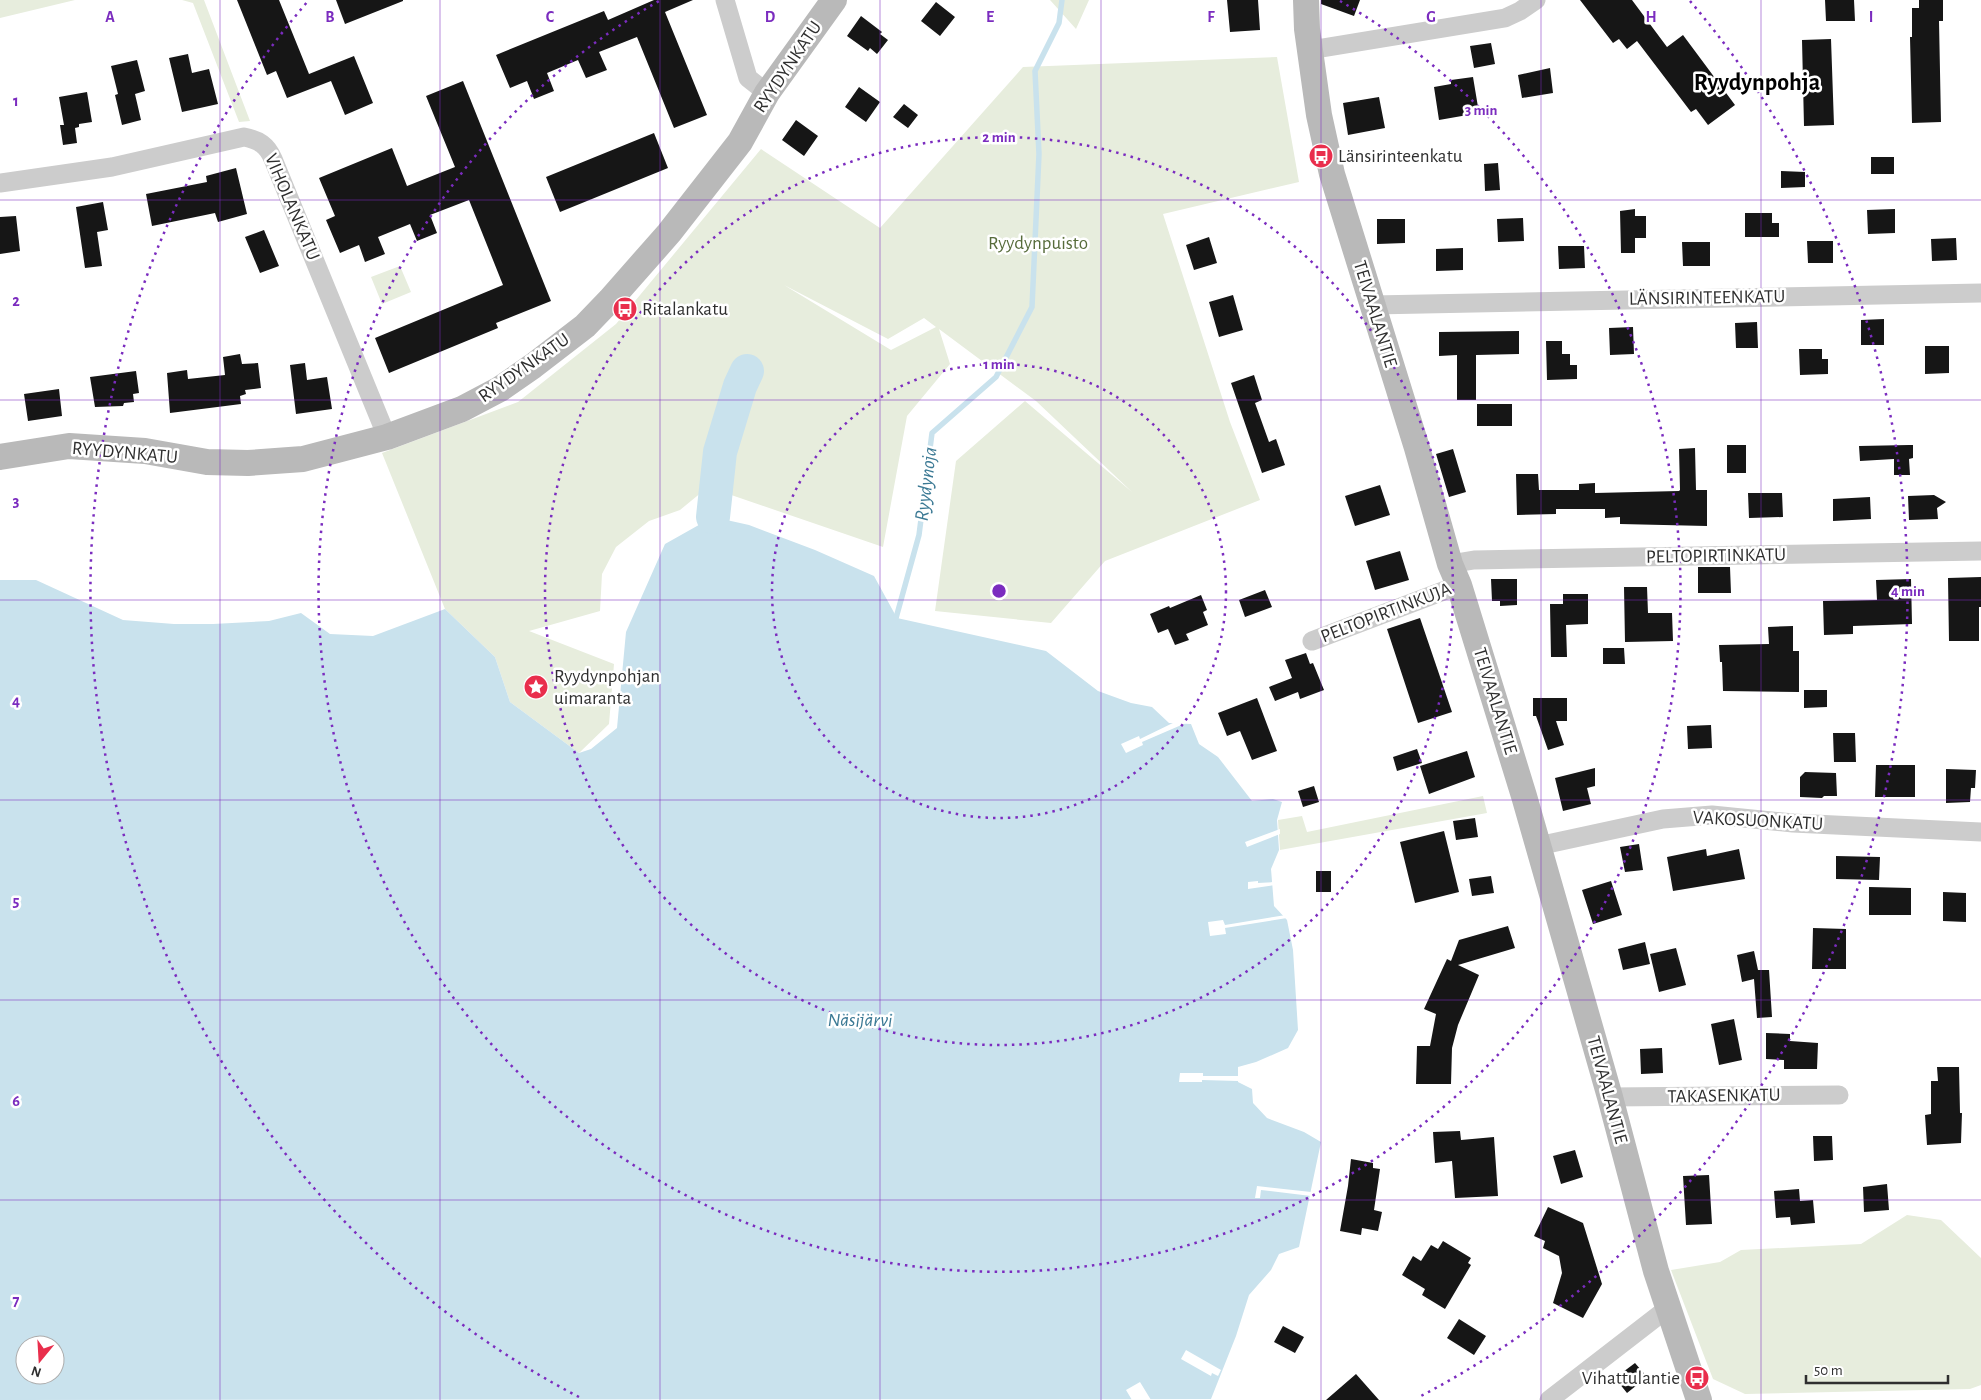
<svg xmlns="http://www.w3.org/2000/svg" width="1981" height="1400" font-family="'Alegreya Sans',sans-serif">
<rect width="100%" height="100%" fill="#fff"/>
<path fill="#e7eddd" fill-rule="evenodd" d="M0,0H75L0,18Z
M182,0H204L250,121L239,122L193,3Z
M1050,0H1089L1076,29Z
M1277,57L1299,182L1163,214L1230,422L1260,500L1105,561L1051,623L935,611L956,461L1025,401L1132,492L1036,401L939,329L950,364L907,416L883,547L708,487L680,510L649,521L616,547L602,574L600,611L529,631L614,664L609,724L579,753L510,702L495,657L445,609L382,453L518,402L616,324L761,149L880,228L1023,67ZM784,285L888,339L924,318L936,327L891,350Z
M400,266L411,292L382,304L371,277Z
M1483,796L1487,813L1280,850L1278,820L1302,816L1307,832Z
M1907,1215L1941,1220L1981,1258V1385L1970,1389L1745,1394L1713,1379L1671,1270L1720,1262L1741,1250L1861,1244Z"/>
<path fill="#c9e2ed" fill-rule="evenodd" d="M713,517L749,525L815,550L874,576L897,618L1046,651L1098,691L1131,703L1152,707L1169,723L1191,724L1199,744L1218,757L1252,801L1273,799L1282,802L1277,820L1279,850L1271,869L1274,906L1287,920L1293,950L1298,1030L1288,1048L1256,1062L1238,1067V1082L1252,1089L1253,1103L1267,1118L1304,1132L1321,1142L1299,1247L1279,1254L1271,1270L1249,1295L1236,1336L1211,1399L0,1400V580H36L123,620L174,624H213L269,621L301,613L330,634L373,636L445,609L495,657L510,702L579,753L591,749L617,728L626,632L665,544ZM25,1345H55V1375H25Z"/>
<path fill="#fff" d="M1177,721H1185L1186,723L1142,742L1143,745L1126,753L1121,744L1139,736L1140,739Z
M1280,829V834L1247,847L1245,842Z
M1258,881V883L1274,882L1275,885L1248,889V882Z
M1286,915L1287,918L1225,928L1226,934L1210,936L1208,922L1223,920L1225,925Z
M1180,1073H1203V1076H1238V1081L1202,1080V1082H1179Z
M1257,1186L1311,1192V1196L1261,1190L1260,1198H1255Z
M1186,1350L1221,1370L1218,1376L1212,1373L1211,1376L1181,1359Z
M1140,1382L1151,1400H1132L1126,1390Z"/>
<g fill="none" stroke-linecap="round" stroke-linejoin="round">
<path stroke="#c9e2ed" stroke-width="5.5" d="M896,618L919,535L932,433L996,377L1032,307L1039,154L1035,71L1059,23L1062,0"/>
<path stroke="#c9e2ed" stroke-width="34" d="M713,517L720,452L740,386L747,371"/>
</g>
<path fill="#161616" d="M237,0H279L309,74L354,56L373,103L345,115L331,81L287,98L276,71L267,75Z
M336,0H403V1L345,24Z
M654,0H693L665,12L707,115L674,128L637,37L599,52L607,70L586,78L578,60L547,73L554,91L534,99L527,81L510,88L496,55L604,11L608,20Z
M1227,0H1258L1260,30L1230,32Z
M1321,0H1360L1354,16L1321,4Z
M1580,0H1632L1667,47L1683,35L1735,105L1708,125L1696,109L1691,112L1637,41L1627,49L1619,39L1613,43Z
M1825,0H1854L1855,21H1826Z
M1919,0H1943V21H1939L1941,122L1912,123L1910,37H1912V8H1919Z
M936,2L955,17L940,36L921,21Z
M861,16L882,32L880,34L888,40L877,54L870,48L868,51L847,36Z
M1831,39L1834,125L1804,126L1802,40Z
M1491,43L1495,64L1474,68L1470,46Z
M188,54L192,73L209,69L218,104L182,112L169,58Z
M137,60L145,91L135,94L141,120L122,125L115,95L118,94L111,66Z
M1550,68L1553,93L1522,98L1518,75Z
M1473,77L1479,113L1439,120L1434,87L1451,84V80Z
M463,81L551,301L496,323L498,328L389,373L375,338L503,285L469,200L430,215L437,233L417,241L410,224L378,237L385,254L365,262L359,245L340,253L326,220L335,216L319,178L392,148L407,186L455,167L426,96Z
M859,87L880,102L866,122L845,107Z
M87,92L92,122L79,124V127L75,128L77,143L63,145L60,125H64L59,97Z
M1379,97L1385,128L1348,135L1343,103Z
M904,104L918,115L908,128L893,117Z
M796,120L818,136L804,156L782,140Z
M654,133L668,168L560,212L546,177Z
M1871,157H1894V174H1871Z
M1498,163L1500,190L1485,191L1484,164Z
M236,168L247,214L218,222L215,213L152,226L146,194L207,182L206,176Z
M1781,171L1805,172V187L1781,188Z
M103,202L108,230L97,232L102,266L85,268L76,207Z
M1635,209V216H1646V238H1635V253H1621L1620,211Z
M1895,209V233L1868,234L1867,210Z
M1745,213H1772V223H1779V237H1745Z
M16,216L20,251L0,254V217Z
M1523,218L1524,241L1498,242L1497,219Z
M1377,219H1405V243L1377,244Z
M264,230L279,266L260,273L245,237Z
M1209,237L1217,263L1194,270L1186,245Z
M1956,238L1957,260L1932,261L1931,239Z
M1807,241H1833V263H1808Z
M1682,242H1710V266H1683Z
M1558,246H1584L1585,268L1559,269Z
M1463,248V270L1436,271V249Z
M1233,295L1243,330L1219,337L1209,302Z
M1884,319V345H1861V320Z
M1757,322L1758,348H1736L1735,323Z
M1633,327L1634,354L1610,355L1609,328Z
M1519,331V354L1476,355V400H1457V355L1439,356V332Z
M1546,341H1562V354H1570V365H1577V379L1547,380Z
M1925,346H1949V373L1925,374Z
M1799,349H1822V359H1828V374L1800,375Z
M240,354L242,364L258,363L261,388L245,390L246,394L240,396L241,404L170,413L167,373L187,370L188,379L225,375L223,357Z
M305,363L307,380L327,377L332,409L296,414L290,365Z
M136,371L139,393L133,394L134,402L124,403L123,406L95,407L90,377Z
M1254,375L1262,400L1255,403L1269,442L1276,439L1285,465L1262,473L1231,383Z
M59,389L62,416L28,421L24,394Z
M1477,404H1512V426H1477Z
M1727,445H1746V473H1727Z
M1909,445H1913V458L1909,459L1910,475H1894V459L1860,461L1859,446Z
M1695,448L1696,490H1707V526L1620,524V517L1605,518V509H1556V514L1517,515L1516,474H1538L1539,490H1579V484L1595,483V493L1679,491L1680,490L1679,449Z
M1453,449L1466,492L1449,497L1436,454Z
M1380,485L1390,515L1355,526L1345,496Z
M1748,493H1782L1783,517L1749,518Z
M1934,495L1946,502L1937,508L1938,519L1909,520L1908,496Z
M1870,497L1871,519L1833,521V499Z
M1400,551L1409,580L1375,590L1366,561Z
M1698,567H1730L1731,593H1698Z
M1981,577V607H1979V641H1949L1948,578Z
M1491,579H1517V605L1500,606V601H1492Z
M1911,579L1912,624L1853,626V634L1824,635L1823,601L1877,600L1876,580Z
M1624,587H1647L1648,613H1672L1673,641L1625,642Z
M1265,590L1272,607L1245,617L1239,600Z
M1563,594H1588V624L1566,625L1567,657H1551L1550,604H1563Z
M1201,595L1207,610L1203,612L1208,625L1186,634L1189,640L1175,645L1168,629L1158,633L1150,614L1169,606L1170,608Z
M1420,618L1452,712L1418,723L1387,629Z
M1793,626V651H1799V692L1723,691L1722,662H1720L1719,645L1769,644L1768,627Z
M1603,648H1624L1625,664H1603Z
M1306,653L1310,664L1313,663L1324,690L1300,699L1298,692L1275,701L1269,687L1292,678L1285,660Z
M1804,690H1827V707L1804,708Z
M1257,698L1277,751L1252,760L1240,731L1227,736L1218,713Z
M1533,698H1567V721H1556L1564,745L1548,750L1536,716H1533Z
M1711,725L1712,748L1688,749L1687,726Z
M1833,733H1855L1856,762H1834Z
M1417,749L1422,763L1397,771L1393,757Z
M1467,751L1475,777L1429,794L1420,766Z
M1876,765H1915V797H1875Z
M1595,768V786L1587,788L1591,804L1563,811L1555,778Z
M1946,769L1976,770L1975,788H1971L1970,802L1946,803Z
M1805,772L1836,773L1837,796H1824L1822,798L1800,797V777Z
M1314,786L1319,802L1303,807L1298,791Z
M1475,818L1478,837L1456,840L1453,821Z
M1444,831L1459,892L1415,903L1400,842Z
M1639,844L1643,870L1625,872L1620,847Z
M1706,849L1707,856L1739,849L1745,879L1673,891L1667,857Z
M1836,856L1880,857L1879,880L1836,879Z
M1316,871H1331V892H1316Z
M1491,876L1494,893L1472,896L1469,879Z
M1611,881L1622,915L1593,924L1582,890Z
M1869,887L1911,888V915H1869Z
M1943,892L1966,893V922L1943,921Z
M1508,926L1515,948L1458,965L1479,975L1458,1025L1452,1048L1451,1084H1416L1417,1046H1430L1436,1014L1424,1009L1447,959L1451,961L1459,940Z
M1813,928L1846,929V969H1812Z
M1645,942L1650,964L1623,970L1618,949Z
M1676,948L1686,985L1659,992L1650,954Z
M1754,951L1758,970H1769L1772,1017L1757,1018L1754,979L1742,982L1737,955Z
M1734,1019L1742,1060L1719,1065L1711,1024Z
M1766,1033L1790,1034V1041L1818,1043L1817,1069H1784V1060L1766,1059Z
M1662,1048L1663,1073L1641,1074L1640,1049Z
M1937,1067H1959L1960,1113H1962L1961,1143L1927,1145L1925,1115L1931,1114V1081H1938Z
M1460,1131L1461,1140L1494,1137L1498,1196L1455,1198L1452,1161L1435,1163L1433,1132Z
M1813,1136H1832L1833,1160L1814,1161Z
M1575,1150L1583,1177L1561,1184L1553,1156Z
M1351,1159L1373,1163V1168L1380,1169L1374,1210L1382,1212L1378,1231L1362,1228L1361,1235L1340,1231L1348,1186Z
M1709,1175L1712,1224L1686,1225L1683,1176Z
M1887,1184L1889,1210L1864,1212L1863,1187Z
M1799,1189L1800,1201L1813,1200L1815,1223L1791,1225L1790,1217L1776,1218L1774,1191Z
M1548,1207L1583,1223L1602,1284L1583,1318L1553,1303L1562,1273L1559,1256L1543,1248L1545,1241L1534,1236Z
M1443,1241L1471,1258L1468,1263L1471,1265L1445,1309L1422,1295L1425,1289L1402,1275L1413,1256L1421,1261L1431,1245L1438,1249Z
M1459,1319L1486,1336L1474,1355L1447,1338Z
M1283,1326L1304,1337L1295,1353L1274,1342Z
M1635,1363L1647,1377L1627,1393L1615,1378Z
M1356,1374L1379,1400H1326Z"/>
<g fill="none" stroke-linecap="round" stroke-linejoin="round">
<path stroke="#ccc" stroke-width="19" d="M725,0L748,78L767,93
M1310,50L1505,18L1520,11L1536,0
M0,183L112,167L244,137C259,140 267,145 273,159L387,437
M1373,305L1981,293
M1450,564L1474,560L1981,551
M1312,641L1459,585
M1538,846L1663,819L1712,815L1793,823L1981,832
M1610,1097L1839,1095
M1549,1400L1668,1308"/>
<path stroke="#b9b9b9" stroke-width="26" d="M1306,0L1307,29L1319,115L1332,174L1417,448L1450,564L1459,585L1524,796L1610,1097L1656,1271L1699,1400
M0,457L69,446L145,451L207,462L248,463L303,459L387,437L462,409L500,389L533,366L585,326L610,300L669,233L740,142L767,93L834,0"/>
</g>
<path fill="none" stroke="#7b2cbf" stroke-width="1" stroke-opacity="0.55" d="M220,0V1400M440,0V1400M660,0V1400M880,0V1400M1101,0V1400M1321,0V1400M1541,0V1400M1761,0V1400M0,200H1981M0,400H1981M0,600H1981M0,800H1981M0,1000H1981M0,1200H1981"/>
<g fill="none" stroke="#7b2cbf" stroke-width="2.5" stroke-dasharray="2.5 5">
<circle cx="999" cy="591" r="227"/>
<circle cx="999" cy="591" r="454"/>
<path d="M1340 1A681 681 0 1 1 659 1"/>
<path d="M579 1397A909 909 0 0 1 308 1M1690 1A909 909 0 0 1 1419 1397"/>
</g>
<defs>
<symbol id="bus-disc" viewBox="-11 -11 22 22"><circle r="9.5" fill="#e92e4c" stroke="#fff"/><path d="M-5-6H5V4H4V6H2V4H-2V6H-4V4H-5ZM-3.5-4V0h7V-4ZM-3.5 1.2v1.5H-2V1.2ZM2 1.2v1.5H3.5V1.2Z" fill="#fff"/></symbol>
<symbol id="sight-disc" viewBox="-11 -11 22 22"><circle r="9.5" fill="#e92e4c" stroke="#fff"/><path d="M0-6L1.8-2.2L6-1.7L2.9 1.2L3.7 5.4L0 3.3L-3.7 5.4L-2.9 1.2L-6-1.7L-1.8-2.2Z" fill="#fff"/></symbol>
</defs>
<g fill-rule="evenodd">
<use href="#bus-disc" x="1307" y="142" width="28" height="28"/>
<use href="#bus-disc" x="611" y="295" width="28" height="28"/>
<use href="#sight-disc" x="522" y="673" width="28" height="28"/>
<use href="#bus-disc" x="1683" y="1364" width="28" height="28"/>
</g>
<g text-anchor="middle" dominant-baseline="central" stroke-width="5" stroke-linejoin="round" paint-order="stroke">
<g font-size="19" fill="#2f2f2f" stroke="#fff">
<text transform="translate(788 67) rotate(-56)">RYYDYNKATU</text>
<text transform="translate(292 207) rotate(67)">VIHOLANKATU</text>
<text transform="translate(1707 298) rotate(-1)">LÄNSIRINTEENKATU</text>
<text transform="translate(1375 314) rotate(73)">TEIVAALANTIE</text>
<text transform="translate(524 368) rotate(-35)">RYYDYNKATU</text>
<text transform="translate(125 453) rotate(5)">RYYDYNKATU</text>
<text transform="translate(1716 556) rotate(-1)">PELTOPIRTINKATU</text>
<text transform="translate(1386 613) rotate(-21)">PELTOPIRTINKUJA</text>
<text transform="translate(1495 701) rotate(73)">TEIVAALANTIE</text>
<text transform="translate(1758 821) rotate(3)">VAKOSUONKATU</text>
<text transform="translate(1607 1090) rotate(75)">TEIVAALANTIE</text>
<text transform="translate(1724 1096) rotate(-1)">TAKASENKATU</text>
</g>
<g font-size="19" fill="#2f2f2f" stroke="#fff" text-anchor="start">
<text x="1338" y="156">Länsirinteenkatu</text>
<text x="642" y="309">Ritalankatu</text>
<text x="554" y="676">Ryydynpohjan<tspan x="554" dy="22">uimaranta</tspan></text>
<text x="1680" y="1378" text-anchor="end">Vihattulantie</text>
</g>
<g font-size="19" fill="#576c3b" stroke="#fff">
<text x="1038" y="243">Ryydynpuisto</text>
</g>
<g font-size="20" font-style="italic" fill="#3b7994" stroke="#fff">
<text transform="translate(926 484) rotate(-83)">Ryydynoja</text>
<text x="860" y="1020">Näsijärvi</text>
</g>
<g font-size="24" font-weight="bold" fill="#000" stroke="#fff">
<text x="1757" y="83">Ryydynpohja</text>
</g>
</g>
<g font-size="16" text-anchor="middle" font-weight="bold" fill="#7b2cbf" stroke="#fff" stroke-width="5" stroke-linejoin="round" paint-order="stroke">
<text x="110" y="22">A</text>
<text x="330" y="22">B</text>
<text x="550" y="22">C</text>
<text x="770" y="22">D</text>
<text x="990" y="22">E</text>
<text x="1211" y="22">F</text>
<text x="1431" y="22">G</text>
<text x="1651" y="22">H</text>
<text x="1871" y="22">I</text>
<text x="16" y="106">1</text>
<text x="16" y="306">2</text>
<text x="16" y="506">3</text>
<text x="16" y="706">4</text>
<text x="16" y="906">5</text>
<text x="16" y="1106">6</text>
<text x="16" y="1306">7</text>
</g>
<circle cx="999" cy="591" r="8" fill="#7b2cbf" stroke="#fff" stroke-width="2.5"/>
<g font-size="15" text-anchor="middle" font-weight="bold" fill="#7b2cbf" stroke="#fff" stroke-width="5" stroke-linejoin="round" paint-order="stroke">
<text x="1481" y="115">3 min</text>
<text x="999" y="142">2 min</text>
<text x="999" y="369">1 min</text>
<text x="1908" y="596">4 min</text>
</g>
<g transform="translate(40 1360) rotate(198)"><circle r="24" fill="#ffffff" stroke="#acacac"/>
<path d="M0-4L9 19L0 12L-9 19Z" fill="#e92e4c"/>
<text y="-8" font-size="14" font-weight="bold" text-anchor="middle" fill="#2f2f2f">N</text>
</g>
<path d="M1806 1375v8h142v-8" fill="none" stroke="#2f2f2f" stroke-width="2.5"/>
<text x="1814" y="1375" font-size="15" fill="#2f2f2f" stroke="#ffffff" stroke-width="4" paint-order="stroke">50 m</text>
</svg>
